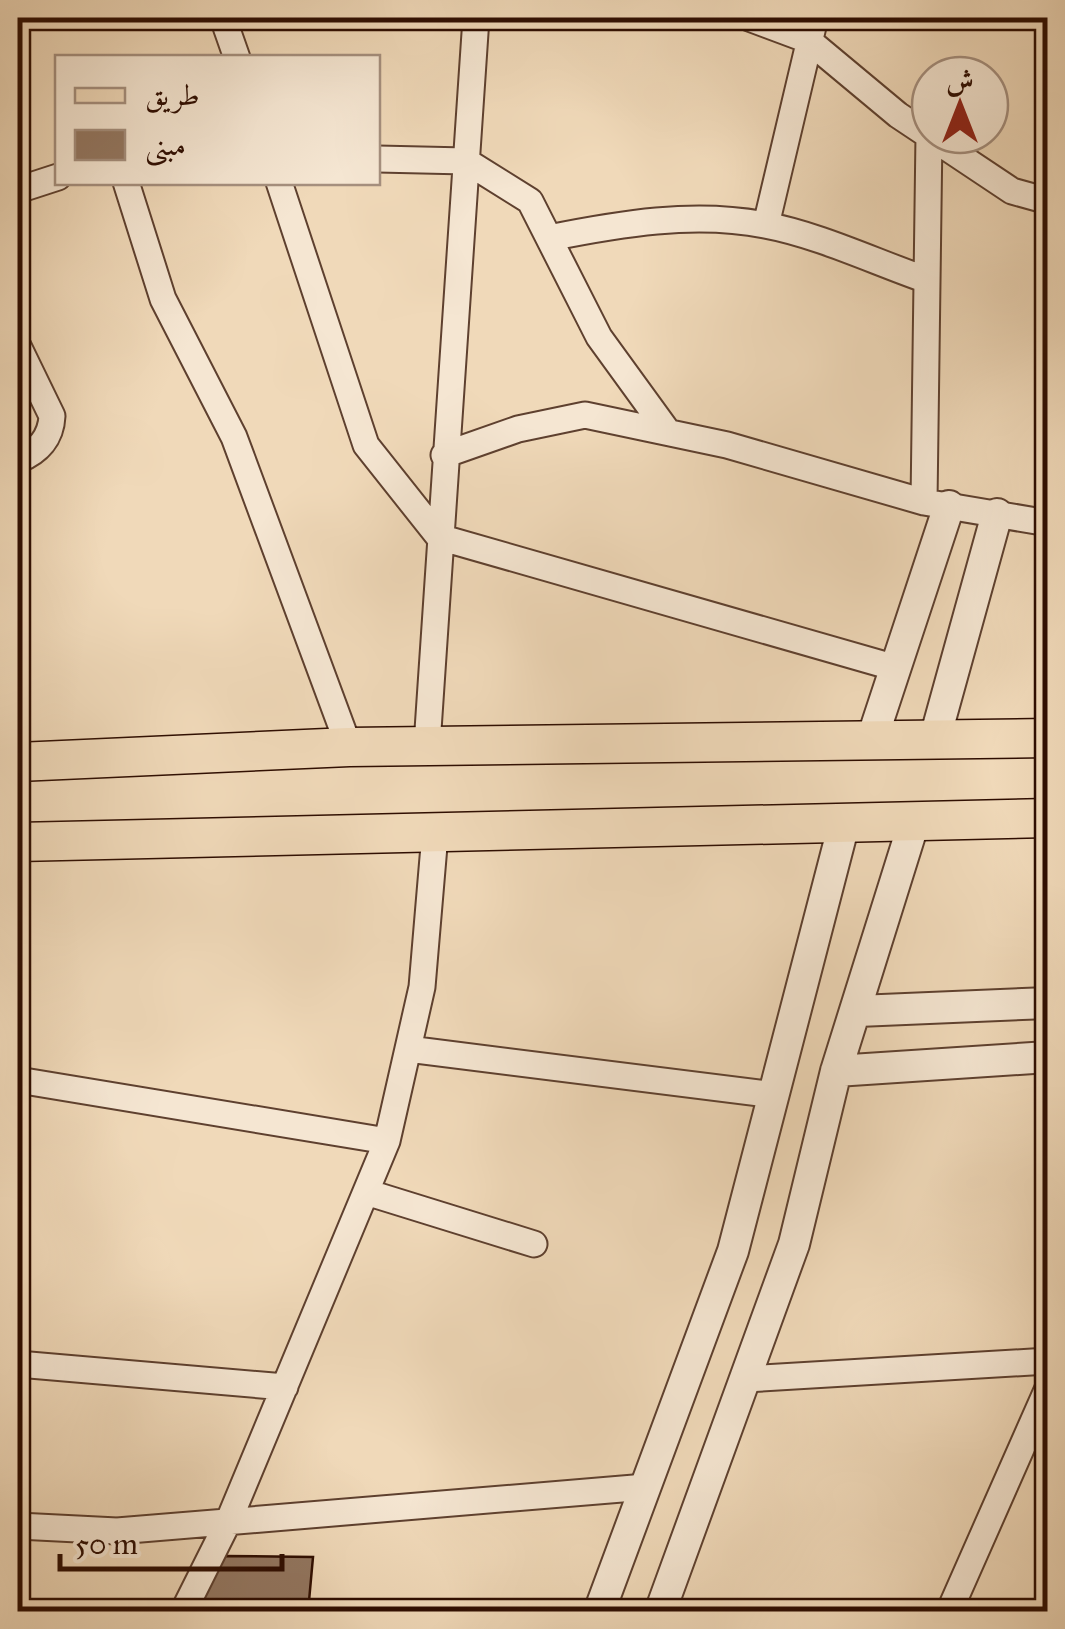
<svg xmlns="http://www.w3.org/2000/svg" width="1065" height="1629" font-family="'IM FELL Great Primer',Amiri,serif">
<rect width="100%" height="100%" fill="#f0d9b9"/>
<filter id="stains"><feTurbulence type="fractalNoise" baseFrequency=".002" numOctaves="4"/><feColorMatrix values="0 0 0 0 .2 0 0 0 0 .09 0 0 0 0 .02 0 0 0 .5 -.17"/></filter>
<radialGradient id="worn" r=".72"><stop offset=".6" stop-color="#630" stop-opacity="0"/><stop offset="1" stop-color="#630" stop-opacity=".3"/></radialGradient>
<path fill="#937761" stroke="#2e0d01" stroke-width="2.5" d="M224,1556L313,1557L308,1612H201L199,1603Z"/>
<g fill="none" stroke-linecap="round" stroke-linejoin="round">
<defs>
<path id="minor" d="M223,18L237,58
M749,18L808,40L898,115L1012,191L1048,201
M378,159L466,161L530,201L599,337L668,432
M126,182L163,299L234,437L349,747
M279,182L366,445L439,537L896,668
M18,190L58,177
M766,225L815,18
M549,238C619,224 694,211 765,225C819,235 875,262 927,280
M18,346L52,416C51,438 38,452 18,460
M444,455L518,429L585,415L727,445L924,502L1048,523
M924,502L929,135
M427,745L476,18
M408,1049L775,1095
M18,1080L387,1141
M366,1192L534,1244
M18,1364L285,1387
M745,1379L1048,1361
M18,1526L117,1531L646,1487
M183,1612L229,1520L387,1141L422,987L435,834
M949,1612L1048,1388"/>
<path id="tertiary" d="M935,738L997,514
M872,739L949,506
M858,1011L1048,1003
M836,1071L1048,1057
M599,1612L733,1251L844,824
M660,1612L794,1244L836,1071L914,822"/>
<path id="primary" d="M18,762L349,747L1048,738
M18,842L1048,818"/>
</defs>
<use href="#minor" stroke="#5e402f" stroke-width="29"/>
<use href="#tertiary" stroke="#5e402f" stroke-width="34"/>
<use href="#primary" stroke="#2e0d01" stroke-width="41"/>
<use href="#minor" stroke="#f5e6d2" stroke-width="25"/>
<use href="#tertiary" stroke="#f5e6d2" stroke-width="30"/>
<use href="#primary" stroke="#f0d9b9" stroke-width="38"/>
</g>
<rect width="1065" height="1629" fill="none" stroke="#f0d9b9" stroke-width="60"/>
<rect x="20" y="20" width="1025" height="1589" fill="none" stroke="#2e0d01" stroke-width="5"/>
<rect x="30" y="30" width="1005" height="1569" fill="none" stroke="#2e0d01" stroke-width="2.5"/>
<rect x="55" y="55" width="325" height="130" fill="#f5e6d2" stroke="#a58f7e" stroke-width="2.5"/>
<rect x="75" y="88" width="50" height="15" fill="#f0d9b9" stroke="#a58f7e" stroke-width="2.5"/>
<text x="145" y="105" font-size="30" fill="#2e0d01">طريق</text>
<rect x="75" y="130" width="50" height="30" fill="#937761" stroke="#a58f7e" stroke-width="2.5"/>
<text x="145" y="155" font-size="30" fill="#2e0d01">مبنى</text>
<g transform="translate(960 105)"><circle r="48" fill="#f5e6d2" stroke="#a58f7e" stroke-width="2.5"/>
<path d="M0-8L18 38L0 25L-18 38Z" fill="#8f2418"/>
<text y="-15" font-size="28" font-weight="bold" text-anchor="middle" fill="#2e0d01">ش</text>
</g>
<path d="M60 1554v15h222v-15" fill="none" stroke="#2e0d01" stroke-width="5"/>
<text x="75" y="1554" font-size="30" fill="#2e0d01" stroke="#f5e6d2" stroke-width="8" paint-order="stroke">50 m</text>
<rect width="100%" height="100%" filter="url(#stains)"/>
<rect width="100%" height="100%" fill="url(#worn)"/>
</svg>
